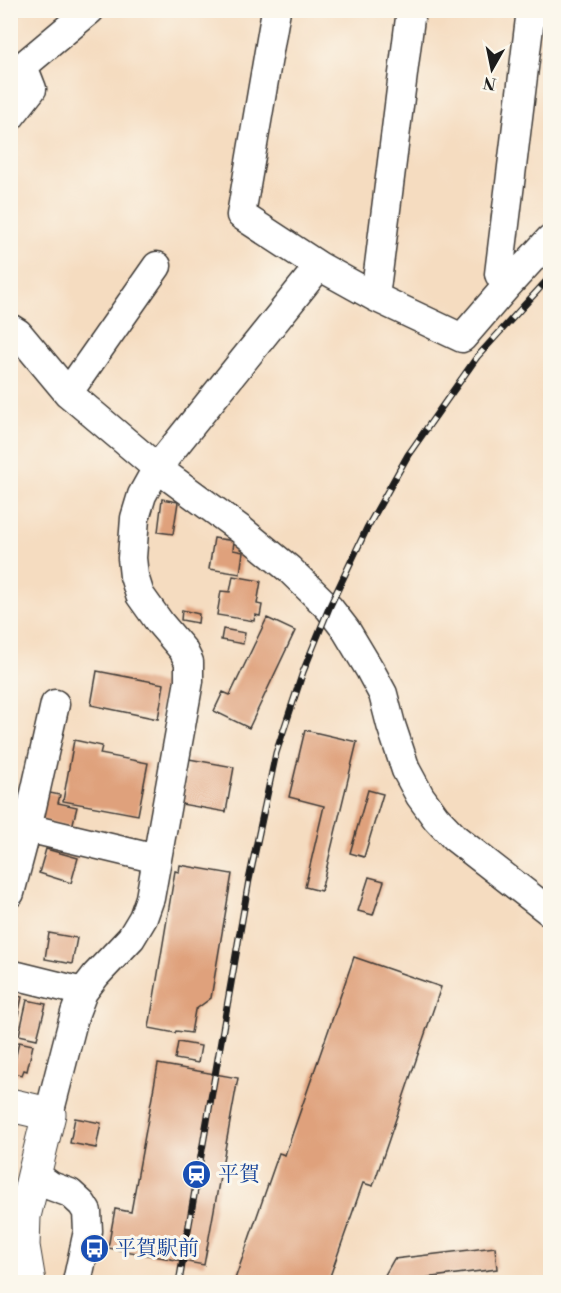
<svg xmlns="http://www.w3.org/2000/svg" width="561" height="1293" font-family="'Libre Bodoni','Noto Serif JP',serif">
<rect width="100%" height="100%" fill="#fbf7ec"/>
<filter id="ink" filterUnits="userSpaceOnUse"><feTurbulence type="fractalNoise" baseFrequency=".0167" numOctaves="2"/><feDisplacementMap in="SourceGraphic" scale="12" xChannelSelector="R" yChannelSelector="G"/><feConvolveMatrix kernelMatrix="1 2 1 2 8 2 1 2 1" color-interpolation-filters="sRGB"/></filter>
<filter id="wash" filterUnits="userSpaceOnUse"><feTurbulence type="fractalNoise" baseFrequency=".008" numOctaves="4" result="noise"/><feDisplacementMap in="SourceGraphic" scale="24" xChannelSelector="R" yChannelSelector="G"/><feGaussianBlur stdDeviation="1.35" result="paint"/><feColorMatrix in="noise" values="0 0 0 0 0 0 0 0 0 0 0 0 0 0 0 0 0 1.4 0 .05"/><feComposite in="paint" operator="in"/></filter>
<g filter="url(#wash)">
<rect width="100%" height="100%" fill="#f5dcc0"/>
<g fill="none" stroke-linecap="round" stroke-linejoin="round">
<path stroke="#4ebac8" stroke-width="6" d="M10,15L21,10"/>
</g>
<g id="blocks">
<path fill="#dfa17c" d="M162,499L178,502L173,534L158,532Z
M214,538L234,541L233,550L243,552L240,574L209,569Z
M233,576L261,581L257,604L262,605L260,616L255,615L254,621L217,615L221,591L230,592Z
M182,610L199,614L198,623L181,620Z
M267,618L295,631L249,728L214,711L223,692L230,695Z
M223,629L245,633L243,644L221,640Z
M97,671L164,684L158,719L91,705Z
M305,730L357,742L321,891L305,887L324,806L289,797Z
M74,740L102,746L100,754L148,763L138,815L63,801Z
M189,759L234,767L226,812L181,804Z
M368,790L383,794L364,857L350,853Z
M45,792L60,795L58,803L77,807L72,827L39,820Z
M46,849L78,858L71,883L39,873Z
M180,865L232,874L211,998L195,1010L191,1033L176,1031L175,1033L149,1028L175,871L179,872Z
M369,877L384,881L373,915L358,911Z
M49,933L77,938L72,964L45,959Z
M354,957L441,987L373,1186L363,1183L328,1282H234L279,1153L285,1155Z
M10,994L22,997L18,1015L10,1013Z
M27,1000L46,1004L37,1039L19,1035Z
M10,1024L18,1026L11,1053H10Z
M19,1042L33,1045L27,1071L24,1070L22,1075L12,1073Z
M178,1042L201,1046L198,1063L175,1059Z
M158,1064L238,1078L204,1265L108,1248L115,1209L131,1212Z
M75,1118L101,1123L96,1148L70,1143Z
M495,1247L497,1269L408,1280L407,1282H381L394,1259Z"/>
</g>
</g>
<g filter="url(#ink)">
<use href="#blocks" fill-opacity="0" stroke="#3d3935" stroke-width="1.5"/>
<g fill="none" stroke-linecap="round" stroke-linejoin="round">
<defs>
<path id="minor" d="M276,10L241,215L319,266L375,297L462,338L506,287L499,274L531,10
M10,72L23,66L90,10
M10,117L32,89L23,66
M506,287L550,239
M375,297L411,10
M10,328L18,333L68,393L157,468L240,529L289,569L329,608L346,630L370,670L383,694L391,725L406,770L420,796L436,818L455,838L550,912
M68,393L157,266
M10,824L157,859
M10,893L27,829L55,704
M10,974L83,992
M49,1114L75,1013L83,992L96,975L131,938L143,918L150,898L189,681V662L183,650L160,623L140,595L134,576L132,558L135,518L142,495L157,468L319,266
M34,1174L51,1186L70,1193L82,1204L87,1212L88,1231L77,1282"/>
<path id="major" d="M10,1105L49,1114L24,1216L23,1246L29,1282"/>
</defs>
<use href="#minor" stroke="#3d3935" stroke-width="31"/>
<use href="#major" stroke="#3d3935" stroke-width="35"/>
<use href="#minor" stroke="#fff" stroke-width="28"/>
<use href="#major" stroke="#fff" stroke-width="33"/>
<defs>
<path id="rail" d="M179,1282L249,880L276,753L303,672L329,608L367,528L408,455L477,357L550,277"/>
</defs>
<use href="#rail" stroke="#1c1c1c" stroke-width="7"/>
<use href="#rail" stroke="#fbf7ec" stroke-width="4.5" stroke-dasharray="14" stroke-linecap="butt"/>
</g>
</g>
<defs>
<symbol id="station-disc" viewBox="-11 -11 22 22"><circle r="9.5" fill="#1a4fb4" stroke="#fbf7ec"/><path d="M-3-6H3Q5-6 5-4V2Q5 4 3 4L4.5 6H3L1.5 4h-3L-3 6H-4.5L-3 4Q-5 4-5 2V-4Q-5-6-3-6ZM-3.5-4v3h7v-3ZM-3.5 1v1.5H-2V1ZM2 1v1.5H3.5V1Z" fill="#fff"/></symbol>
<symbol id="bus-disc" viewBox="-11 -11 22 22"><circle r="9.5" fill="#1a4fb4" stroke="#fbf7ec"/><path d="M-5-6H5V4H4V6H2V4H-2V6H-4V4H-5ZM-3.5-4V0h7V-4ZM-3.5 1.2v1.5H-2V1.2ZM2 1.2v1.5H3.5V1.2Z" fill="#fff"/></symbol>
</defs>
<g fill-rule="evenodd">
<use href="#station-disc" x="180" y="1158" width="33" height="33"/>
<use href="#bus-disc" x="78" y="1232" width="33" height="33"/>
</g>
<g text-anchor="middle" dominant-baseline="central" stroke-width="6" stroke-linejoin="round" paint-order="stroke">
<g font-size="21" fill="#164399" stroke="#fbf7ec" text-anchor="start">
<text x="218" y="1175">平賀</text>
<text x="115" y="1249">平賀駅前</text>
</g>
</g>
<rect width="561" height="1293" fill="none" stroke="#fbf7ec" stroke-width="36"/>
<g transform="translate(492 69) rotate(189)" stroke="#fbf7ec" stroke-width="4.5" paint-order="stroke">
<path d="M0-4.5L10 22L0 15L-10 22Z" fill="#1c1c1c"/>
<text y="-9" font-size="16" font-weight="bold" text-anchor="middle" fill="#1c1c1c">N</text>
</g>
</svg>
